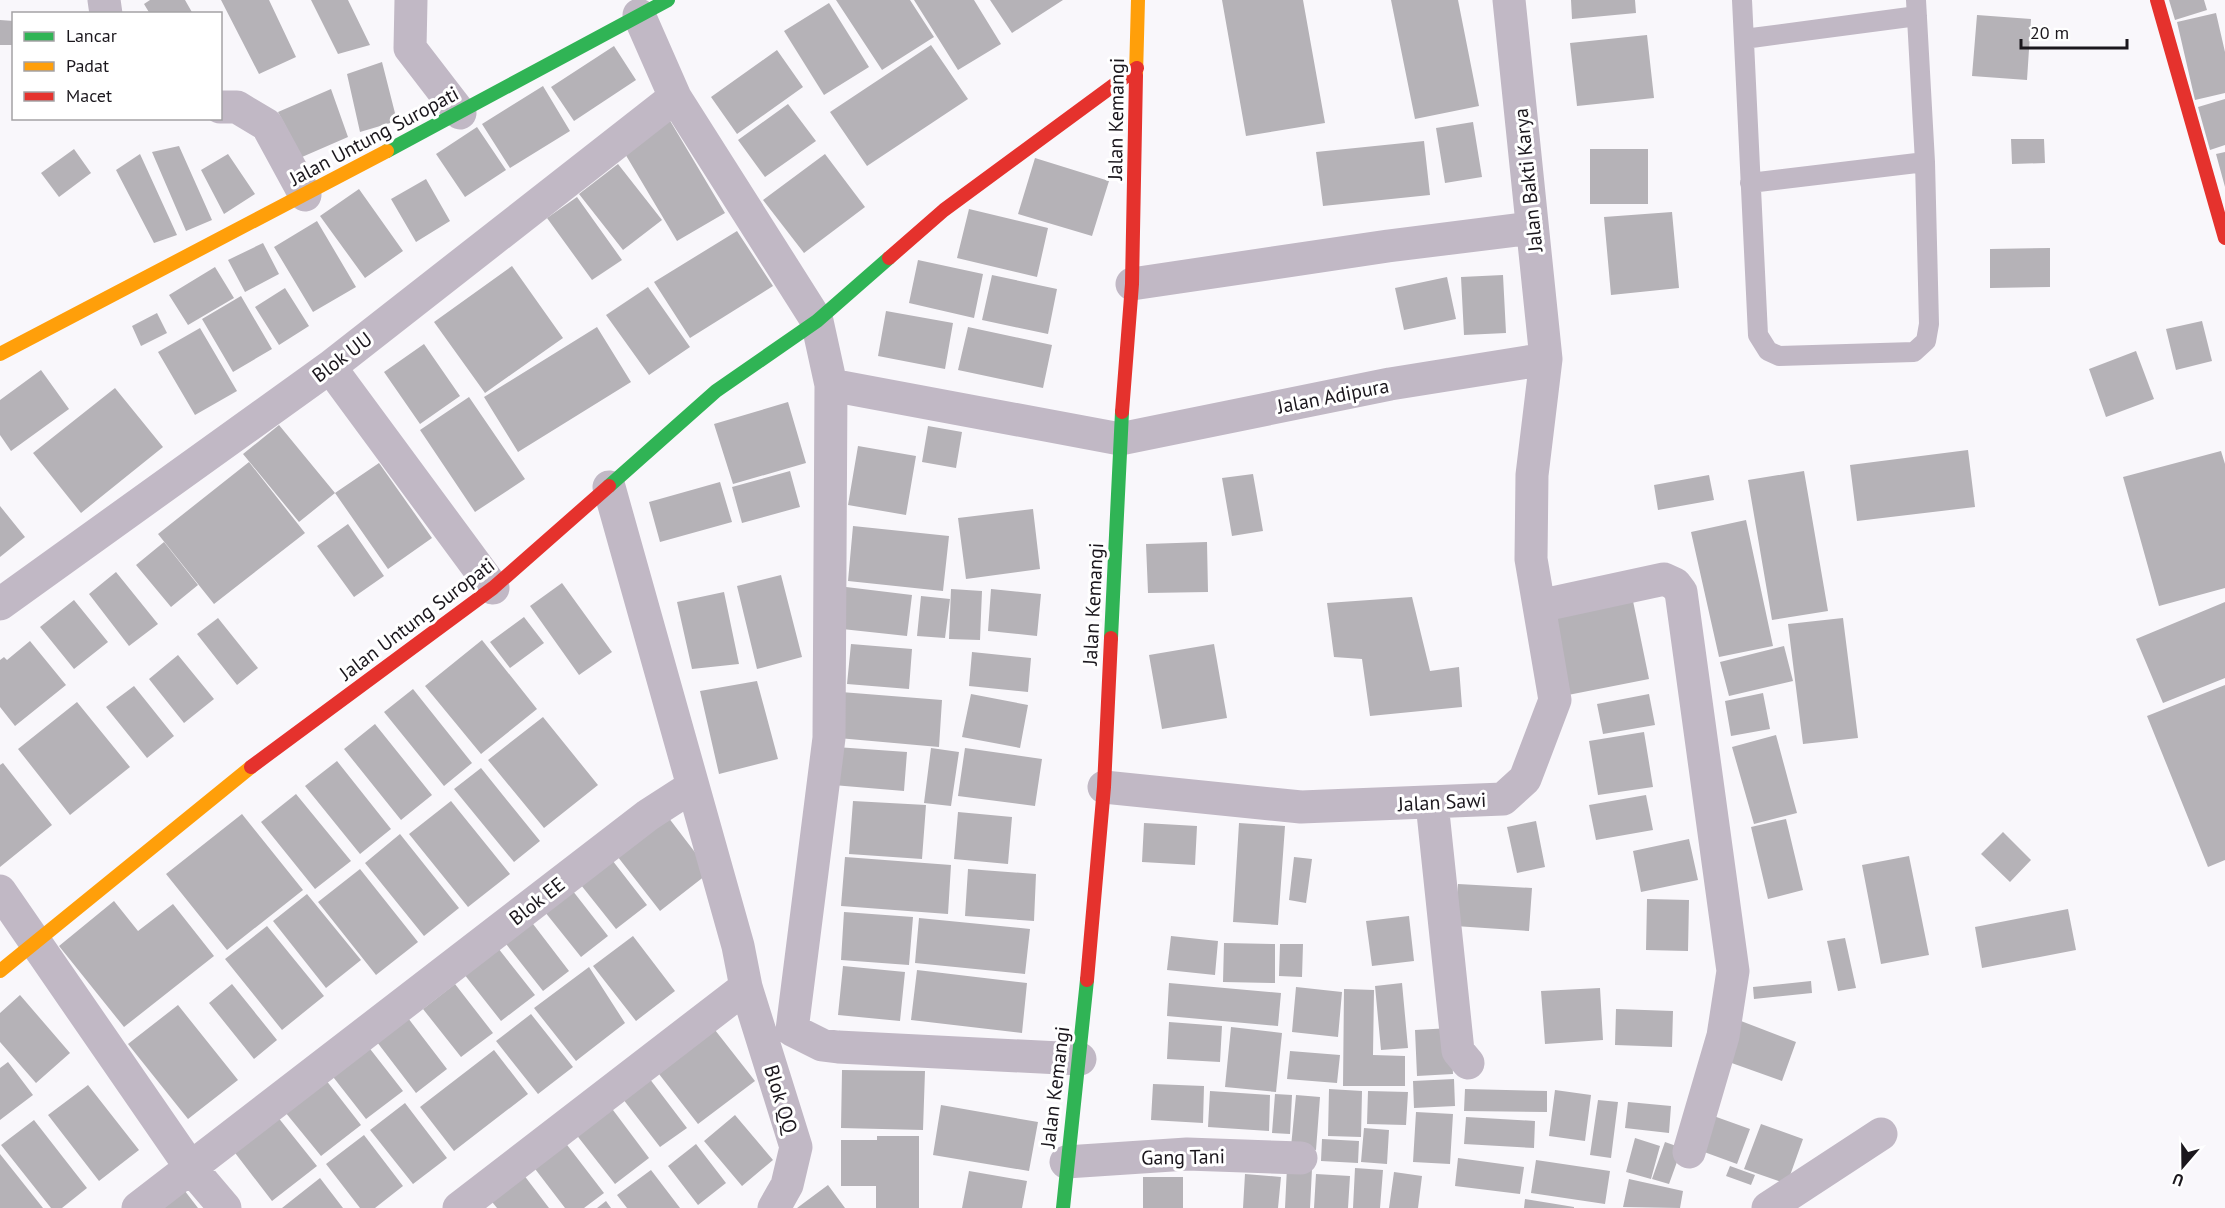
<svg xmlns="http://www.w3.org/2000/svg" width="2225" height="1208" font-family="'PT Sans',sans-serif">
<rect width="100%" height="100%" fill="#f9f7fb"/>
<path fill="#b5b2b7" d="M150,0H185L193,14H150L144,4Z
M221,0H269L296,57L259,74Z
M311,0H348L370,45L338,54Z
M836,0H910L934,37L882,70Z
M914,0H974L1001,44L958,70Z
M990,0H1063L1012,33Z
M1222,0H1303L1325,123L1246,136Z
M1391,0H1458L1479,106L1415,119Z
M1571,0H1635L1636,13L1572,19Z
M2169,0H2204L2207,10L2175,20Z
M829,3L869,67L824,95L784,31Z
M2216,13L2225,52V93L2195,100L2177,22Z
M1977,15L2031,19L2027,80L1972,76Z
M0,20L14,21V45H0Z
M1647,35L1654,98L1577,106L1570,43Z
M931,45L968,99L867,166L830,112Z
M614,46L636,80L574,121L551,87Z
M777,50L803,87L737,134L711,97Z
M382,62L397,121L360,132L347,74Z
M543,86L570,131L510,168L482,124Z
M331,89L348,137L302,157L278,112Z
M2225,99V145L2210,150L2198,107Z
M788,104L816,141L765,177L738,140Z
M669,119L725,213L677,241L621,147Z
M1473,122L1482,177L1445,183L1436,128Z
M477,127L506,170L465,197L436,154Z
M2011,139H2044L2045,163L2012,164Z
M1424,141L1430,195L1323,206L1316,152Z
M179,146L212,220L186,231L152,152Z
M74,149L91,173L59,197L41,173Z
M1590,149H1648V204H1590Z
M2225,152V187L2216,154Z
M140,154L177,235L154,243L116,170Z
M228,154L255,194L224,214L201,170Z
M825,154L865,207L804,253L763,200Z
M1035,158L1109,181L1092,236L1018,214Z
M618,164L662,220L623,250L579,194Z
M426,179L450,221L416,242L391,199Z
M359,189L403,251L365,278L320,216Z
M577,197L622,260L592,280L547,218Z
M969,209L1048,228L1037,277L957,258Z
M1672,212L1679,288L1611,295L1604,217Z
M317,221L356,287L313,312L274,247Z
M737,231L773,286L690,338L654,282Z
M263,243L279,274L245,292L228,260Z
M2050,248V287L1990,288V249Z
M918,260L983,274L974,318L909,303Z
M512,266L563,338L485,393L434,322Z
M215,267L234,298L188,325L169,295Z
M992,275L1057,289L1048,334L982,320Z
M1503,275L1506,333L1464,335L1461,277Z
M1447,277L1456,319L1404,330L1395,288Z
M648,287L690,347L649,375L606,315Z
M285,288L309,326L279,345L255,307Z
M241,296L272,349L233,372L202,319Z
M886,311L953,323L945,369L878,356Z
M157,313L167,333L141,346L132,326Z
M2202,321L2212,361L2176,370L2166,329Z
M597,327L631,382L518,452L484,397Z
M968,327L1052,345L1043,388L958,370Z
M200,328L237,391L195,415L158,352Z
M424,344L460,396L420,424L384,372Z
M2136,351L2154,399L2106,417L2089,369Z
M41,370L69,409L11,451L0,435V400Z
M115,388L163,447L81,513L33,453Z
M469,397L525,479L475,512L420,430Z
M788,402L806,463L733,484L714,424Z
M279,425L335,493L299,522L243,454Z
M928,426L962,432L956,468L922,462Z
M858,446L916,456L906,515L848,505Z
M1968,450L1975,507L1857,521L1850,465Z
M2221,451L2225,464V588L2159,606L2123,477Z
M249,462L305,533L214,604L158,534Z
M379,463L432,538L388,569L335,493Z
M790,471L800,507L742,523L732,487Z
M1804,471L1828,611L1772,620L1748,480Z
M1253,474L1263,531L1232,536L1222,478Z
M1709,475L1714,500L1658,510L1654,485Z
M720,482L732,522L660,542L649,502Z
M0,506L25,537L0,557Z
M1033,509L1040,569L966,579L958,518Z
M1746,520L1773,646L1719,657L1691,532Z
M348,524L384,576L354,597L317,546Z
M853,526L949,536L943,591L848,581Z
M164,542L198,585L171,607L136,565Z
M1207,542L1208,592L1148,593L1146,544Z
M116,572L158,624L129,646L89,594Z
M781,575L802,657L757,669L737,586Z
M562,583L612,652L579,675L530,606Z
M846,587L912,595L907,636L842,629Z
M951,589L982,591L980,640L949,639Z
M991,589L1041,594L1037,636L988,631Z
M724,592L739,664L692,669L677,602Z
M921,596L950,599L945,638L917,636Z
M1412,597L1430,671L1459,667L1462,707L1370,716L1362,659L1334,657L1327,603Z
M74,600L108,642L74,669L40,627Z
M1633,601L1649,679L1568,695L1551,617Z
M2225,602V678L2163,703L2136,639Z
M524,617L544,643L510,668L490,642Z
M218,618L258,668L237,685L197,634Z
M1843,618L1858,738L1803,744L1788,624Z
M482,640L537,709L481,754L425,686Z
M30,641L66,685L15,726L0,707V660L4,657L7,660Z
M851,644L912,649L909,689L847,684Z
M1214,644L1227,718L1162,729L1149,655Z
M1784,646L1793,681L1729,696L1720,662Z
M972,652L1031,658L1028,692L969,686Z
M178,655L214,699L184,723L149,679Z
M757,681L778,759L719,774L700,691Z
M2225,685V860L2208,867L2147,716Z
M134,686L174,736L147,758L106,707Z
M413,689L472,763L444,786L384,712Z
M841,692L942,700L939,747L838,738Z
M1763,693L1770,729L1731,736L1725,701Z
M971,694L1028,705L1020,748L962,737Z
M1649,694L1655,725L1603,734L1597,704Z
M77,702L130,767L70,815L18,749Z
M543,717L598,785L544,828L488,760Z
M375,724L432,795L401,820L344,749Z
M1644,732L1653,787L1598,795L1589,741Z
M1776,735L1797,813L1754,824L1732,747Z
M836,747L907,752L904,791L833,785Z
M931,748L959,752L951,806L924,803Z
M965,748L1042,759L1035,806L958,796Z
M337,761L391,829L360,854L305,786Z
M3,763L52,825L0,867V765Z
M481,768L540,841L514,862L454,789Z
M296,794L351,861L315,889L261,822Z
M1646,795L1653,830L1596,840L1589,805Z
M451,801L510,874L468,907L409,834Z
M853,801L926,805L922,859L849,854Z
M958,812L1012,817L1008,864L954,859Z
M665,813L710,872L660,911L614,852Z
M242,814L303,890L227,950L166,874Z
M1786,819L1803,890L1768,899L1751,827Z
M1536,821L1545,867L1517,873L1507,827Z
M1144,823L1197,826L1195,865L1142,862Z
M1239,823L1285,826L1278,925L1233,922Z
M2003,832L2031,860L2010,882L1981,854Z
M400,834L459,908L424,936L365,863Z
M1689,839L1698,880L1641,892L1633,851Z
M609,856L647,905L616,929L577,880Z
M1909,856L1929,955L1881,964L1862,865Z
M845,857L951,865L948,914L841,906Z
M1294,857L1312,859L1306,903L1289,900Z
M360,869L418,942L376,975L318,902Z
M968,869L1036,874L1034,921L965,916Z
M1458,884L1532,888L1529,931L1455,926Z
M569,886L608,936L581,957L541,907Z
M307,894L361,960L326,988L273,921Z
M1647,899L1689,900L1688,951L1646,950Z
M114,901L138,931L173,904L214,956L124,1027L59,946Z
M2068,909L2076,950L1982,968L1975,927Z
M844,912L913,917L909,965L841,960Z
M1409,916L1414,961L1372,966L1366,921Z
M919,918L1030,929L1025,974L915,963Z
M530,920L569,971L543,991L503,940Z
M267,926L324,996L282,1030L225,959Z
M633,936L675,991L636,1021L593,966Z
M1171,936L1218,941L1215,975L1167,970Z
M1845,938L1856,988L1838,991L1827,941Z
M1224,943L1275,944V983L1223,982Z
M1280,944H1303L1302,977L1279,976Z
M498,948L535,995L501,1021L464,974Z
M843,966L905,972L900,1021L838,1015Z
M589,967L625,1023L576,1061L534,1008Z
M917,970L1027,983L1022,1033L911,1020Z
M1811,981L1812,993L1754,999L1753,987Z
M1169,983L1281,993L1278,1026L1167,1016Z
M1402,983L1408,1048L1381,1050L1375,986Z
M232,984L277,1040L254,1059L209,1003Z
M455,984L493,1033L461,1057L423,1009Z
M1296,987L1342,992L1338,1037L1292,1032Z
M1600,988L1603,1040L1545,1044L1541,991Z
M1344,989L1374,990L1373,1055L1405,1056V1086H1343Z
M20,995L70,1053L36,1083L0,1042V1013Z
M178,1005L238,1080L188,1119L128,1044Z
M1616,1009L1673,1011L1672,1047L1615,1045Z
M531,1014L573,1067L538,1094L496,1041Z
M408,1018L447,1069L416,1093L377,1042Z
M1741,1021L1796,1042L1782,1081L1726,1061Z
M1169,1022L1222,1026L1220,1062L1167,1059Z
M1231,1027L1282,1033L1276,1092L1225,1087Z
M1451,1028L1453,1074L1417,1076L1415,1030Z
M715,1030L755,1081L698,1124L659,1074Z
M367,1045L403,1091L366,1119L330,1073Z
M494,1050L528,1094L454,1151L420,1107Z
M1290,1051L1340,1055L1337,1083L1287,1079Z
M8,1062L33,1095L0,1120V1068Z
M643,1070L687,1128L660,1147L616,1090Z
M842,1070L925,1071L923,1130L841,1128Z
M322,1075L361,1125L321,1156L281,1107Z
M1454,1079L1455,1106L1414,1108L1413,1081Z
M1153,1084L1204,1086L1203,1123L1151,1120Z
M88,1085L139,1150L99,1181L48,1115Z
M1329,1089L1362,1091L1361,1137L1328,1136Z
M1465,1089L1547,1091V1112L1464,1111Z
M1555,1090L1591,1095L1585,1141L1549,1136Z
M1210,1091L1270,1095L1269,1131L1208,1127Z
M1368,1091L1408,1092L1406,1125L1367,1124Z
M1275,1094L1292,1095L1290,1134L1272,1133Z
M1296,1095L1320,1097L1316,1150L1291,1147Z
M1598,1100L1618,1102L1611,1158L1590,1155Z
M1628,1102L1671,1106L1669,1133L1625,1128Z
M405,1103L447,1158L413,1184L370,1130Z
M941,1105L1038,1122L1029,1171L933,1155Z
M610,1106L649,1158L615,1184L575,1133Z
M273,1111L317,1166L272,1201L229,1145Z
M1416,1112L1453,1114L1450,1164L1413,1162Z
M1708,1114L1750,1129L1737,1164L1696,1149Z
M735,1115L773,1160L742,1186L704,1141Z
M1466,1117L1535,1121L1534,1148L1464,1144Z
M34,1120L87,1188L62,1208H51L1,1145Z
M1761,1124L1803,1139L1787,1184L1744,1169Z
M1364,1128L1389,1130L1387,1164L1361,1162Z
M364,1135L403,1186L375,1208H360L326,1164Z
M877,1136H919V1208H876V1186H841V1140H877Z
M561,1137L604,1193L584,1208H565L529,1161Z
M1635,1138L1660,1146L1651,1179L1626,1172Z
M1322,1139L1359,1141L1358,1163L1321,1161Z
M1665,1142L1682,1148L1669,1184L1652,1179Z
M696,1144L726,1183L698,1205L668,1166Z
M0,1154L43,1208H0Z
M1458,1158L1524,1167L1520,1194L1455,1186Z
M1536,1160L1610,1171L1605,1204L1531,1193Z
M517,1166L549,1208H497L484,1192Z
M1730,1166L1755,1175L1751,1185L1726,1176Z
M1287,1167L1312,1169L1310,1208H1285Z
M1355,1168L1383,1170L1380,1208H1353Z
M651,1170L680,1208H627L617,1195Z
M969,1171L1027,1181L1022,1208H962Z
M1394,1172L1422,1176L1418,1208H1389Z
M1245,1174L1281,1177L1278,1208H1243Z
M1316,1174L1350,1176L1348,1208H1314Z
M1143,1177H1183V1208H1143Z
M320,1178L343,1208H282Z
M1629,1179L1683,1191L1680,1208L1623,1207Z
M178,1182L198,1208H144Z
M828,1185L845,1208H797Z
M1525,1199L1574,1207V1208H1524Z
M606,1201L611,1208H597Z"/>
<g fill="none" stroke-linecap="round" stroke-linejoin="round">
<path stroke="#c1b8c5" stroke-width="20" d="M1742,0L1758,335L1768,351L1779,356L1914,352L1926,341L1929,324L1925,162L1916,0
M1744,39L1917,16
M1750,183L1925,162"/>
<path stroke="#c1b8c5" stroke-width="33" d="M104,0L106,14
M411,0L410,48L460,113
M639,15L675,97L817,321L831,385L829,738L792,1030L822,1045L838,1047L1080,1059
M220,107H237L267,125L305,195
M1132,284L1388,246L1532,228
M330,367L493,588
M831,385L1120,439L1390,384L1546,359
M0,604L330,367L675,97
M1539,606L1664,579L1675,584L1681,592L1733,971L1723,1036L1689,1152
M1104,787L1301,807L1503,799L1525,779L1555,700L1531,559L1532,475L1546,359L1509,0
M1432,803L1458,1051L1468,1063
M0,891L191,1168L225,1208
M746,987L796,1147L787,1185L774,1208
M1066,1162L1187,1154L1301,1158
M138,1208L648,815L693,786L609,487
M459,1208L746,987L738,946L693,786
M1768,1208L1881,1134"/>
<path stroke="#30b455" stroke-width="14" d="M387,151L668,0
M609,486L716,391L817,321L889,258
M1111,638L1122,412
M1063,1208L1087,980"/>
<path stroke="#ff9f0a" stroke-width="14" d="M1136,75L1138,0
M0,354L387,151
M0,971L251,767"/>
<path stroke="#e5322d" stroke-width="14" d="M2157,0L2225,238
M889,258L944,210L1137,68
M1122,412L1132,284L1136,75
M251,767L493,588L609,486
M1087,980L1104,787L1111,638"/>
</g>
<g text-anchor="middle" dominant-baseline="central" stroke-width="6" stroke-linejoin="round" paint-order="stroke">
<g font-size="20" fill="#1b171d" stroke="#fff">
<text transform="translate(1116 119) rotate(-89)">Jalan Kemangi</text>
<text transform="translate(374 136) rotate(-28)">Jalan Untung Suropati</text>
<text transform="translate(1528 180) rotate(-96)">Jalan Bakti Karya</text>
<text transform="translate(342 357) rotate(-37)">Blok UU</text>
<text transform="translate(1333 396) rotate(-11)">Jalan Adipura</text>
<text transform="translate(1093 604) rotate(-87)">Jalan Kemangi</text>
<text transform="translate(417 619) rotate(-37)">Jalan Untung Suropati</text>
<text transform="translate(1442 802) rotate(-3)">Jalan Sawi</text>
<text transform="translate(537 901) rotate(-38)">Blok EE</text>
<text transform="translate(1055 1087) rotate(-83)">Jalan Kemangi</text>
<text transform="translate(781 1099) rotate(73)">Blok QQ</text>
<text transform="translate(1183 1157) rotate(-1)">Gang Tani</text>
</g>
</g>
<rect x="12" y="12" width="210" height="108" fill="#ffffff" stroke="#a4a2a5" stroke-width="1.5"/>
<rect x="24" y="32" width="30" height="9" fill="#30b455" stroke="#a4a2a5" stroke-width="1.5"/>
<text x="66" y="42" font-size="18" fill="#1b171d">Lancar</text>
<rect x="24" y="62" width="30" height="9" fill="#ff9f0a" stroke="#a4a2a5" stroke-width="1.5"/>
<text x="66" y="72" font-size="18" fill="#1b171d">Padat</text>
<rect x="24" y="92" width="30" height="9" fill="#e5322d" stroke="#a4a2a5" stroke-width="1.5"/>
<text x="66" y="102" font-size="18" fill="#1b171d">Macet</text>
<g transform="translate(2183 1166) rotate(200)" stroke="#ffffff" stroke-width="4.5" paint-order="stroke">
<path d="M0-4.5L10 22L0 15L-10 22Z" fill="#1b171d"/>
<text y="-9" font-size="16" font-weight="bold" text-anchor="middle" fill="#1b171d">U</text>
</g>
<path d="M2021 39v9h106v-9" fill="none" stroke="#1b171d" stroke-width="3"/>
<text x="2030" y="39" font-size="18" fill="#1b171d" stroke="#ffffff" stroke-width="4.5" paint-order="stroke">20 m</text>
</svg>
